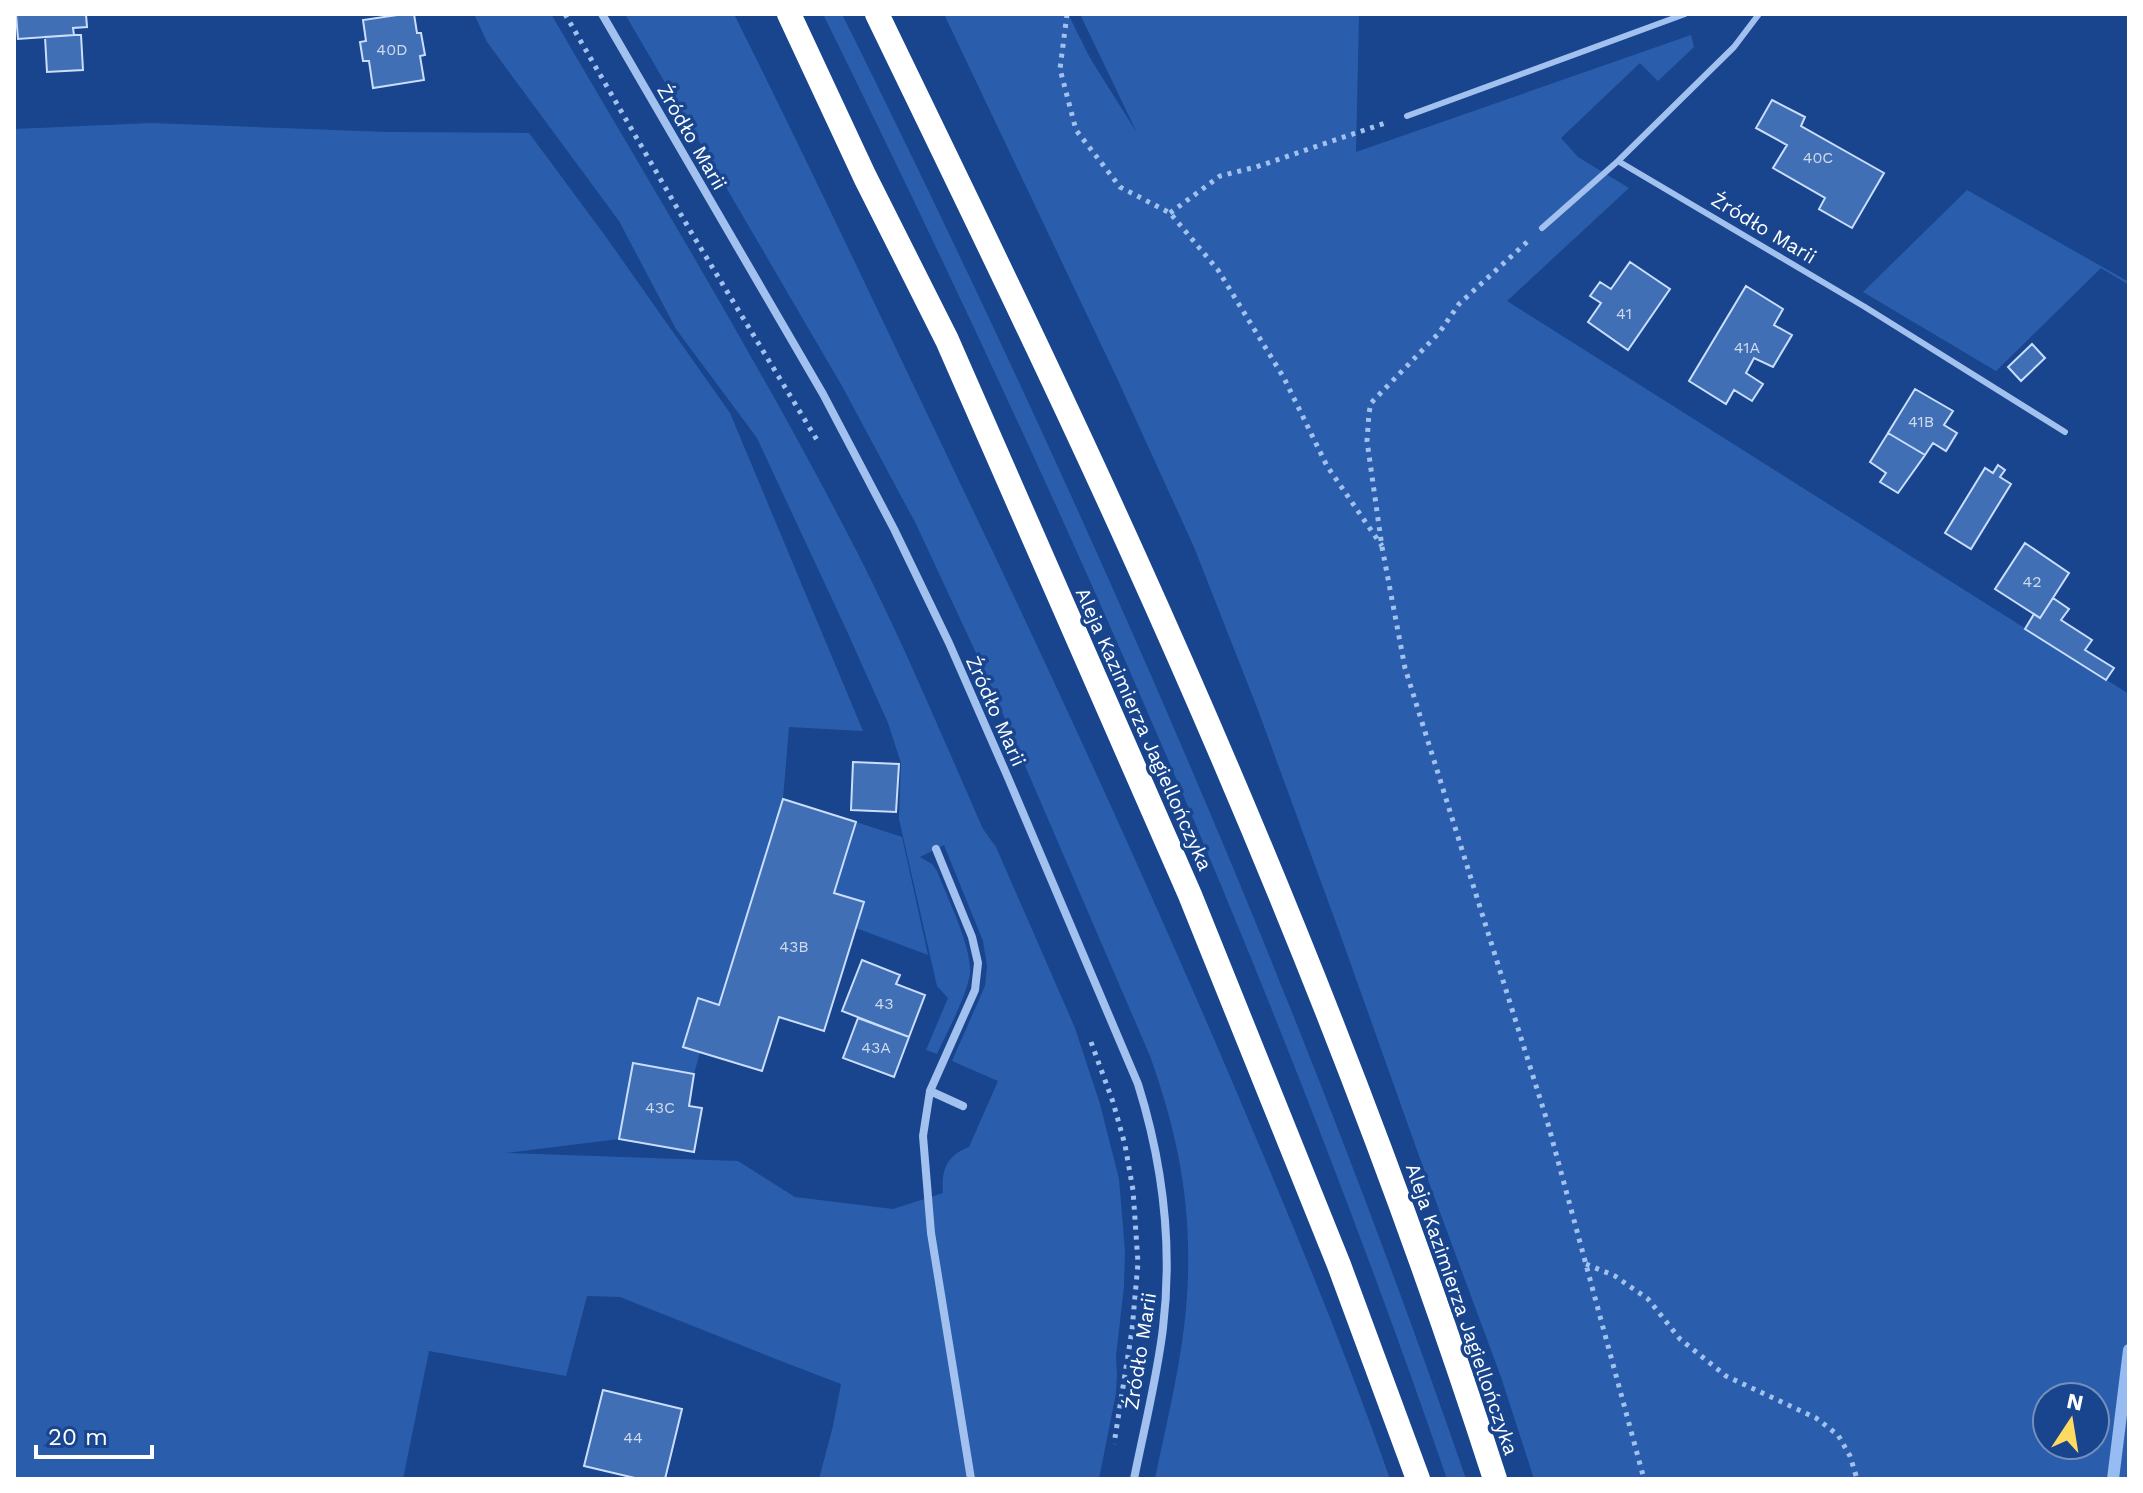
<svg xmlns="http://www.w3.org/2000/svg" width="2143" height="1493" font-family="'Work Sans',sans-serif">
<rect width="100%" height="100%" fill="#18458d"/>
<path fill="#2a5eac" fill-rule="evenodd" d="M474,14H551C655,192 763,369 857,552C903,642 942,736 983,829L996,847L1075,1028L1100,1104L1119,1179L1125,1251L1124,1286L1116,1356L1117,1375L1116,1393L1099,1479H819L833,1426L841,1384L781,1361L620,1297L587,1296L566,1376L429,1351L403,1479H14V129L151,123L387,132L529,133L606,237L730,413L863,731L789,727L783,799L719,1005L698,998L683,1046L700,1052L694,1074L633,1063L619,1139L505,1153L738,1161L795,1197L893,1209L943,1193C941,1170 947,1155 969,1147L998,1081L952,1061L985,986L987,966L983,941L944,845L920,857L932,864L937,871C947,897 972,947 970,973C967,996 947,1032 937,1054L926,1050L948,998L937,986L899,819L901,763L888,723L846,629L757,438L676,329L619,221L487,42Z
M625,14H734C823,192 907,373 993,552C1076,727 1156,903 1232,1081C1288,1213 1343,1344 1390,1479H1155C1169,1411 1187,1342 1188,1272C1190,1194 1176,1129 1150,1056L983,668L916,524L842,386Z
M823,14H842C1078,490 1293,977 1466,1479H1447C1274,976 1058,491 823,14Z
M944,14H1068L1090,58L1137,133L1080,14H1359L1356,152L1691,35L1694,47L1658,81L1640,63L1561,138L1578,157L1629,188L1507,301L2129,694V1479H1534L1501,1377L1418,1153L1339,931L1258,710L1194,547L1116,376ZM2047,1397H2095V1445H2047Z
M1967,190L2129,282V285L2101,268L1996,371L1863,292Z
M856,822L902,837L928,955L856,928L864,903L834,893Z"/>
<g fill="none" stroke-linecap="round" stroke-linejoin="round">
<path stroke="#96bcf1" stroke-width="12" d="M2113,1479L2129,1350"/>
</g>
<path fill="#406fb6" stroke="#caddfb" stroke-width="2" d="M16,14H86L87,27L73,28L74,35L18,39Z
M404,14H414L417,33H421L425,55L420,56L424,80L373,88L369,61H363L360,42L366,41L363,20Z
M74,35H81L83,70L47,72L45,37Z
M1772,100L1805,117L1801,126L1884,173L1852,228L1819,209L1825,198L1773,168L1787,145L1756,128Z
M1630,262L1670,289L1628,350L1588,322L1601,303L1590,296L1600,282L1611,289Z
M1746,286L1783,309L1774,325L1792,335L1773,367L1754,358L1746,373L1763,384L1752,401L1734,390L1726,404L1689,381Z
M2032,344L2045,358L2021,381L2008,367Z
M1915,389L1953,411L1944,425L1957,433L1946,451L1933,443L1925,455L1888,433Z
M1888,433L1925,455L1898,493L1880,482L1886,473L1870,462Z
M1998,465L2005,470L2000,477L2011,484L1971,549L1945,533L1985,468L1993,473Z
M2025,543L2069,573L2040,618L1995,589Z
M2053,598L2069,609L2061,620L2092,640L2085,650L2114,668L2106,680L2025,629L2034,614L2040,618Z
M853,762L899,764L896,812L851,810Z
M783,799L856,822L834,893L864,902L824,1031L779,1017L762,1071L683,1047L698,998L719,1005Z
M862,960L900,975L896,984L925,995L909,1037L842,1011Z
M858,1018L909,1037L894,1077L843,1058Z
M633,1063L694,1074L689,1106L702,1108L694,1152L619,1139Z
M603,1390L682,1409L665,1479H639L584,1466Z"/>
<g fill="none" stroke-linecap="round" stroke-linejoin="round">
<path stroke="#a3c1ef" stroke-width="5" stroke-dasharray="4 6" stroke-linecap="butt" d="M565,14L691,232L817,440
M1067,14L1060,69L1076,130L1120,187L1170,213L1218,270L1284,378L1327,466L1382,546
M1170,213L1220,176L1256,167L1388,122
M1527,242L1459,304L1439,333L1371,403L1369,413L1367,441L1382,547L1405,668L1548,1124L1644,1479
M1091,1042L1113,1102L1125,1145L1133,1190L1138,1263L1132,1330L1114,1444
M1586,1264L1615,1276L1648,1299L1680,1339L1726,1376L1816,1418L1838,1435L1850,1456L1857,1479"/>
<path stroke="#a3c1ef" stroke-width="6" d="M1407,116L1685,14
M1618,161L1865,307L2065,432
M1542,228L1618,161L1734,47L1759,14"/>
<path stroke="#a3c1ef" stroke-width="8" d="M602,14L823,394L894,529L949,643L1006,773L1138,1084C1163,1164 1173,1244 1163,1328C1157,1378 1144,1429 1134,1479
M936,849L972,937L978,963L975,990L930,1091L923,1136L931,1233L971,1479
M930,1091L963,1106"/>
<path stroke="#fff" stroke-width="24" d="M789,14L865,177L947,340L1190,895L1339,1265L1418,1479
M877,14C964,194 1052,374 1134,556C1270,857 1394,1165 1495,1479"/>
</g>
<g text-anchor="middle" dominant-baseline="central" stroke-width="7" stroke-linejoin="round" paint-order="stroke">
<g font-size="16" fill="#cfdbed">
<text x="392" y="49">40D</text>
<text x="1818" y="157">40C</text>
<text x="1624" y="313">41</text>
<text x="1747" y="347">41A</text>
<text x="1921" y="421">41B</text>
<text x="2032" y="581">42</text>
<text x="794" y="946">43B</text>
<text x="884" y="1003">43</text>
<text x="876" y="1047">43A</text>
<text x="660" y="1107">43C</text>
<text x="633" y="1437">44</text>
</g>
<g font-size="20" fill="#fff" stroke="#18458d">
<text transform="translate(692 137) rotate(60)">Źródło Marii</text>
<text transform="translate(1764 228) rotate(31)">Źródło Marii</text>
<text transform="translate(996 711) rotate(66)">Źródło Marii</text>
<text transform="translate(1144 729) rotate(66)">Aleja Kazimierza Jagiellończyka</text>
<text transform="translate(1462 1309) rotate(71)">Aleja Kazimierza Jagiellończyka</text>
<text transform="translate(1140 1351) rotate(-81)">Źródło Marii</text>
</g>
</g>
<rect width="2143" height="1493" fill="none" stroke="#ffffff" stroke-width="32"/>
<g transform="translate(2071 1421) rotate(12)"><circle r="38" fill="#18458d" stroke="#748fbb" stroke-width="2"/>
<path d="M0-6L14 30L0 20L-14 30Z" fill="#ffda61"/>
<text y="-12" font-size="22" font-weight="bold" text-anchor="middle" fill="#ffffff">N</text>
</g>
<path d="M36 1445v12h116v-12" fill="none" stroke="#ffffff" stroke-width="4"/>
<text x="48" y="1445" font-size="24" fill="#ffffff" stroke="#18458d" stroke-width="6" paint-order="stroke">20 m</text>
</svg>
